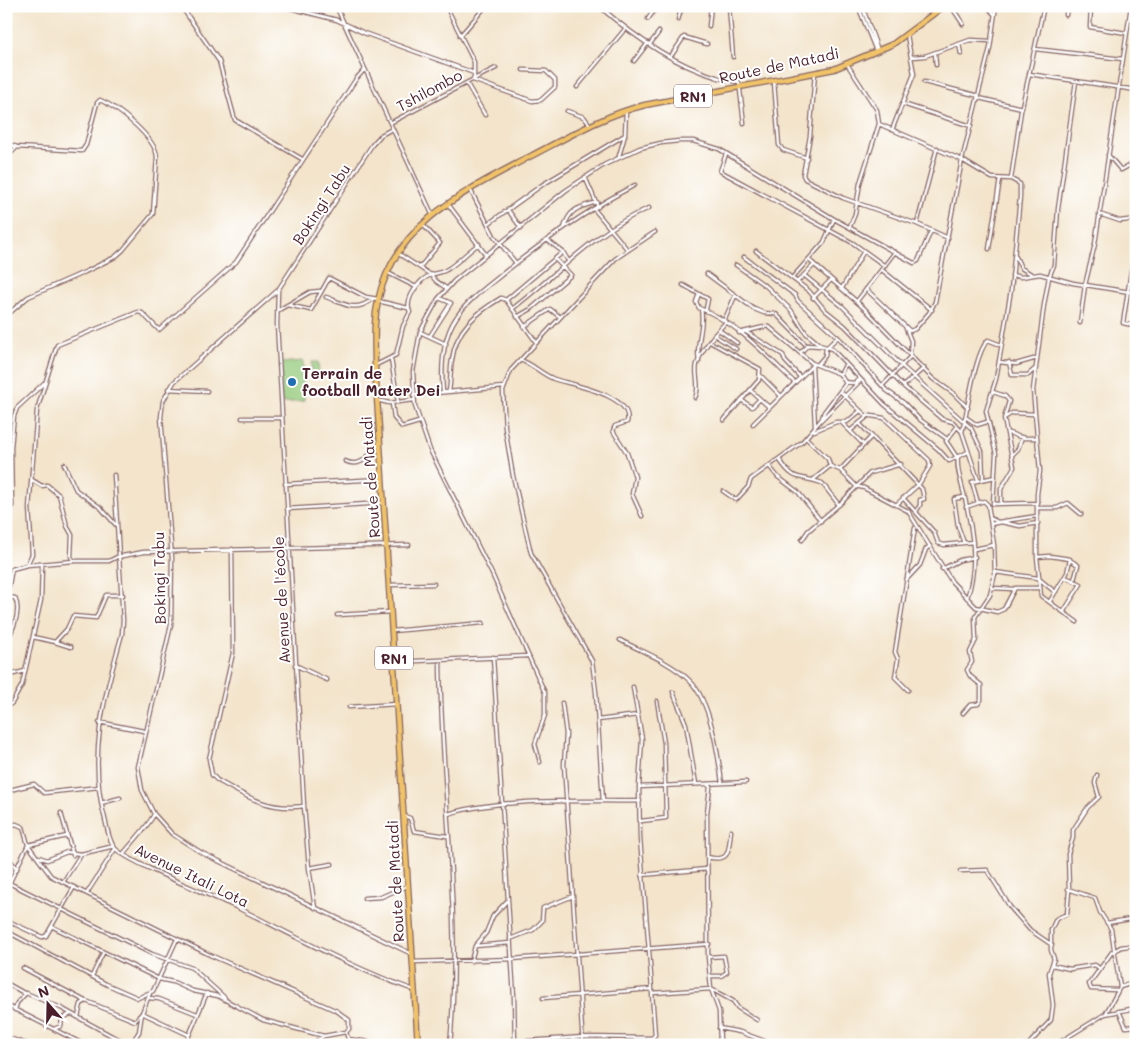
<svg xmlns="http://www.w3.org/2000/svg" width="1142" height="1051" font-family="Mali,sans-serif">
<rect width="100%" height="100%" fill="#fff"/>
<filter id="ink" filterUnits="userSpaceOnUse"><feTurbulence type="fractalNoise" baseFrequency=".02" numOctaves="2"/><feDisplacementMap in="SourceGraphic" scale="10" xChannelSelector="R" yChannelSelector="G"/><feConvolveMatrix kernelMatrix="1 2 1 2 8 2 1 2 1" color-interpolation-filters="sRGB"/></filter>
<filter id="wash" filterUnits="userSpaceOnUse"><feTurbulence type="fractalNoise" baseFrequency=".0096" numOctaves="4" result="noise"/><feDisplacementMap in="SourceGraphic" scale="20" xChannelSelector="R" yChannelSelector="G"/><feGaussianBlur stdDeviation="1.12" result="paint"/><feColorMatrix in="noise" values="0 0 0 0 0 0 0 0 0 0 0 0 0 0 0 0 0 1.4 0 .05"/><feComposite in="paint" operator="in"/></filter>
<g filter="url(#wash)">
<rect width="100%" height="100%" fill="#f3e4cb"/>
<path fill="#94ca7c" stroke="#6f7454" d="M303,361L304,401L282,403L280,363Z
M312,362H318L319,376H312Z"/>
</g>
<g filter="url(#ink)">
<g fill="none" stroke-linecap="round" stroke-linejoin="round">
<defs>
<path id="minor" d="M181,6L219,61L235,120L302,159
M282,6L337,20L364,33L474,73
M336,6L432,214
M599,6C632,35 673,64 716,77C723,80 731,80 739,82L744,123
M720,6H733
M858,6L876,51
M862,6L878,50
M951,6L963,24
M987,6L994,14
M1091,6L1090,27L1126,33
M729,7L733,57
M1066,15L1067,6
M648,19L657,6
M678,20L682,6
M709,26L711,6
M460,36L486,6
M650,44L659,32
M959,44L961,54
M1035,49L1123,59
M935,53L936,65
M671,56L684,37L707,44
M912,57L925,56L970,40L990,41
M634,61L648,43
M847,64L877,110L879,124L962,160L992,178L1011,179L1020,184V197L1011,290L996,379L986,411L996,454L993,504
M815,73L810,136L803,175L805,179L843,198L917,224L948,238
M1029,74L1136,90
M474,79L496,68
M473,80L532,101L541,100L555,87V80L546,71L523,70
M1076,81L1058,209L1054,265L1049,277L1044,305L1033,390L1040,471L1037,494V557L1041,596L1077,622
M774,82L779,145L783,150L807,158
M924,82L979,96
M467,84L485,115
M577,87L625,29
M979,98L1022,108
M903,104L971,126
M567,111L584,117L590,125
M390,123L474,79V62L446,6
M392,129L381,135L372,145L278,290L174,382L163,401L161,417L172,558L171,625L138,767L142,790L154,814L172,834L202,853L412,954
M892,130L914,74L907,35
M6,143L17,147L82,151L86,145L97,103L100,100C117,107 156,138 157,157L153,214L123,250L115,257L85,272L28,297L6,316
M726,154L720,171L853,243L885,266
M1108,155L1121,170L1136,162
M619,156L625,135L626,110
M6,158L17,147
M585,177L598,207
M1011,179L1021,111L1044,6
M471,191L494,236L516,263
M448,204L486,255
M594,209L627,249
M508,210L521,228
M1099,214L1120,221L1136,219
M488,224L542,185L625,135
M917,224L937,148
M850,226L855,214L860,183L879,124
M564,228C569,209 579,207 597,202
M1136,239L1123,323L1136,326
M547,240L563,252L569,262
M989,249L1000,179
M756,251L809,291L825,310L845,326L902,385L942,419L953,422L962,432L978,480
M399,254L431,275L436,281L446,288
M1015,255L1021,268L1033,275
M744,257L795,295L798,301L841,340L886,390L904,403L919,419L947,439
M809,260L865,309L933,379L953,393L968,408
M736,265L767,287L791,310L806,333L820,345L832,349L884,404L938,449L949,461L968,452
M420,267L440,243L423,225
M882,270L932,310
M388,273L416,287
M707,274L754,309L764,313L776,314L806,345L821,346
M1012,275L1021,277L1040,274L1073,283L1136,293
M805,276L842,306L904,368L971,428L982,451L983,478
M792,278L824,242L834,219
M797,282L814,265
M683,285L708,299L706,309
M842,288L864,251
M866,289L910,331L915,329L929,313L935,302L962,160L990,48L996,6
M278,291L277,324L304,806L309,868L315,908
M699,294L696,302L699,308C735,321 766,355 794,382
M326,297C345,304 355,313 373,299
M813,298L831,280
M506,300L563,252
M378,301L408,308
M857,301L895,252
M287,305L311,310L329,278L366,297L378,299
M512,309C557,275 596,230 649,208
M277,311L310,292L320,291
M517,317L531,309L571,275L555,259
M725,319L735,296
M1080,323L1085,285L1095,244L1131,6
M524,327L550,309L560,317
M719,330L737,343
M420,332L446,344
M746,332L783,355L785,361L800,377
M739,333L768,326L812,363L840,374L845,382L854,383L859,380
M714,335L736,349
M430,336L451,303L439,298
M710,342L760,369L759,380L724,420
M800,353L808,345
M520,360C533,364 541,374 554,379C572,385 634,395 627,422L615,426L613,431L627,453L635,477L632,494L642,516
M699,361C695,343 705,327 701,309
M999,362L1016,364L1037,358
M1009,362L1012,375H1028L1036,368
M818,364L825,356L826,348L838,337
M376,365L396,355L403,326L410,312C404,300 419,279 431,275C438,272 443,273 449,268C460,261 468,251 479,244
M812,366L815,426
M760,375L780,395
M840,375L845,365
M883,385L910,357L911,341L905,326
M903,386L924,368
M168,389L207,391
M750,390L769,407
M449,391C451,381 450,370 452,360C456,329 476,313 501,298L506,300L536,342
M443,392C441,368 442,339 456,318C466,302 485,288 500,276C542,242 587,210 635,185
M841,392L865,415L884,418L929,460L930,466L919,484L896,505
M993,392L1005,396L1009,401L1004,419L1014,467L1001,489V504
M413,395L504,387
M695,398C701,386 694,375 697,364C702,348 716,333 726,322
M377,400L389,403L398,402L391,359
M741,400L752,407L759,400
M398,402L414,400
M392,403L394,418L402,427L419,422
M1006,417L1012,413L1035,414
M242,418H282
M822,418L824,412L847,382
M967,418L977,425L987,422
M842,423L864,445
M753,424L814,364
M860,424L922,489L924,499L920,500V505L916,512
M814,431L836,422H847L860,411
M850,431L868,416
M962,432C968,411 974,354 988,340L1001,345
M1009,433L1023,438H1036
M806,438L828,459L830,466
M1012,455L1018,449L1022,437
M956,456L946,441L957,427
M958,456C956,468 961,482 964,494C972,528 979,564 967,598
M779,459C796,484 798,474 822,483L839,505
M345,461C361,469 369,455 379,444
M64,464L76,490L101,508L115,524
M769,466L778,477L798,492L821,521
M830,466L840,470L856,486L864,488L908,511L952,582L976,607L997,612L1004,609L1015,588H1040
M840,470L872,436
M114,475L123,620L122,634C105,695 87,755 105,819C107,828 109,840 114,847C122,860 217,898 236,907C295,936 352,968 414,990
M32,480L42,486L47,485L59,495L67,526L72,535L71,557L74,561
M813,480L830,466
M285,484L382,479
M723,491L736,500L748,487L751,479L802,442L820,421L860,381
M903,498L934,532L938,543L944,545L973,542
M978,503L972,482L995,477
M993,504L1038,503
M966,507L984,501L988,505
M1037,508H1057L1068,503L1081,514
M287,509L383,503
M990,518L998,522L1037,516
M6,524L12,506L11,447L14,416L17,408L44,383
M991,524L1001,522L1020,526L1038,523
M802,540L808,531L842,502L870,473L901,464
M964,543L958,526L954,499L964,497
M232,549L233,653L209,759L212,775L217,780C247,797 269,811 304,806
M974,549L994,545
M1037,557L1050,556L1070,559L1067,573L1050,601
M1070,560L1078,565L1074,580
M27,565L32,554L29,508L37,410L57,345L138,312L142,313L159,330L236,262L356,79L364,70
M942,569L960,560L975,557
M995,572L1038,578L1055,592
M906,580L920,565L926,549L930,546
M389,585L434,584
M992,588L1014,589
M6,600L12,569L27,565L74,561H109L117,557L144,552L409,545
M1064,611L1081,584L1065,577
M337,615L391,612
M392,631L483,623
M33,637L55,642L67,629L73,616L96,618L106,595H123
M620,640C643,652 671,662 690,681C711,702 718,754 722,783
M6,642C13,630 22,612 15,598L7,597
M55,642L71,647
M493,657L514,997L515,1045
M440,660C441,789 462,916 450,1045
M394,662L527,656
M295,665L327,680
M6,676L25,671
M633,687L642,739L639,787L640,838L652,989
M908,690L895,677L898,659L895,652L915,528
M673,692L686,724L696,784
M6,698V705
M562,703L566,734L564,765L583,1045
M6,707L12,703L22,685L41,600L42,564
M349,707L397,704
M963,713L970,705L978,704L981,700V685L970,676L967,670L972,662L970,652L976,640L975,617L990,595L995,574L994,545L988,505
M598,720L638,715
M99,722L144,731
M540,762L535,744L545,715V693L492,574L430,450L415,406L413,372L420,332L438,299L454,281L565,191L604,165L640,148L661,143L679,141H693L719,149L834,219L914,263L918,261L931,231
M707,784L710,787L707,813L708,957L711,989L719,1011L720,1045
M639,787L746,782
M6,791L34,784L44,793L99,787
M603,801L596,692L592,661L531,553L513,476L505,428L503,391L511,370L615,259L655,232
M101,803L120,798
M61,813L73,855
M448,814C503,797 582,802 640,801
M404,816L410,818L414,831L447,836
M6,819L9,826
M641,821L666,818L664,743L657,701
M6,826L16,824L23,827L28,845L51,876L210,955L337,1011L349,1020V1029L346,1032L348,1039L390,1045
M123,854C130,845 151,823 154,814
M6,855L17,869
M39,857L47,860L67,852L81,854L114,846
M707,857C732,863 728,849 731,831
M309,868L332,864
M960,871L987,870L1010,907L1030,930L1052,945
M642,875L707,869
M63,882L81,854
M9,883L152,954L192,968L225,998
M1068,889L1095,898L1100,912L1111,929L1120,987
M6,890L28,845L67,836
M87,893L115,849
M364,898L381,897L407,886
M6,920L42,937L46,936L74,887
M1107,923L1136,918
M53,927L159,979L173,982L193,991L218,996L263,1020L324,1036
M6,931L106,984L138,998L153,991L177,939
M510,939L533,930L542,921L543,908L573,896
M475,946L486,933L493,916L507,901
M708,957L724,956L727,972L721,976H710
M471,961L475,946L510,943
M413,962L512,959L709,944
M1052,965L1070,969L1095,965L1099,968
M23,968L85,1001
M92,976L103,953
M6,983L24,993
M1117,990L1091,989L1089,984L1112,952L1121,947L1136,945
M652,993L655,1035L652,1038L653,1045
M149,998L159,999L197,1014
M543,998L652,989V993L711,989L733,1001L738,1008L757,1020
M6,1005L85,1045
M15,1010L17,1003L26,993L61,1008L112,1036L131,1044L139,1032L142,1013L150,993
M1119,1011L1126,1027L1136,1026
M1106,1013L1120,987L1136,982
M78,1017L81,1004L86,1001L135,1021L142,1013L189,1035
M719,1028L740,1032L775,1045
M54,1029L61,1026L62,1018L71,1014
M6,1037L30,1045
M514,1042L583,1037L652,1038
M185,1045L207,993
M310,1045L324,1036L346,1032
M1028,1045L1051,1020L1053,1005L1049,973L1054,959L1051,950V930L1056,919L1067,914L1069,891L1068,854L1073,838V830L1088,807L1099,797L1095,783L1097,775
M1055,1045L1105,1014L1136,1008"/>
<path id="trunk" d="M418,1045L375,366C375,344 373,323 378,301C394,223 468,190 531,156C568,137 604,115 645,105L834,69L893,44L944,6"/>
</defs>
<use href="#minor" stroke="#856463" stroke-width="5"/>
<use href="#trunk" stroke="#856463" stroke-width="7"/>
<use href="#minor" stroke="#fff" stroke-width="2.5"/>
<use href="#trunk" stroke="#f1c369" stroke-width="4.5"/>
</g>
</g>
<circle fill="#1f6fb2" stroke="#fff" stroke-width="2" cx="292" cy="382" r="5"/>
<g text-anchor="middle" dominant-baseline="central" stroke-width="4" stroke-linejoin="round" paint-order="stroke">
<g fill="#fff" stroke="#80626b" stroke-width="1">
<rect x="674" y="84.5" width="38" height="23" rx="4"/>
<rect x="375" y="646.5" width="38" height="23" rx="4"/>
</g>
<g font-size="14" font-weight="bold" fill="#4a1f2b">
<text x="693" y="96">RN1</text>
<text x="394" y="658">RN1</text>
</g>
<g font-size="15" fill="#4a1f2b" stroke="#fff">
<text transform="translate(779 65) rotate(-12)">Route de Matadi</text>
<text transform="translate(429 90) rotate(-28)">Tshilombo</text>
<text transform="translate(321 204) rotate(-57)">Bokingi Tabu</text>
<text transform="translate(370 477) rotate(-94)">Route de Matadi</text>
<text transform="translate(159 578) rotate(-91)">Bokingi Tabu</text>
<text transform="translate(281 600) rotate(-93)">Avenue de l'école</text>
<text transform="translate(192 875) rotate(26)">Avenue Itali Lota</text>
<text transform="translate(395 881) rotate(-93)">Route de Matadi</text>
</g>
<g font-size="15" font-weight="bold" fill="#4a1f2b" stroke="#fff" text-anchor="start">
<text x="302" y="373">Terrain de<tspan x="302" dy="17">football Mater Dei</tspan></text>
</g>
</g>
<rect width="1142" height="1051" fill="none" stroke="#fff" stroke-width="25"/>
<g transform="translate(48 1004) rotate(340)" stroke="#ffffff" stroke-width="4" paint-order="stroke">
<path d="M0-4L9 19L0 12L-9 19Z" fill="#4a1f2b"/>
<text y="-8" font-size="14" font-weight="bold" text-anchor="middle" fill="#4a1f2b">N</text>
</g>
</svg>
